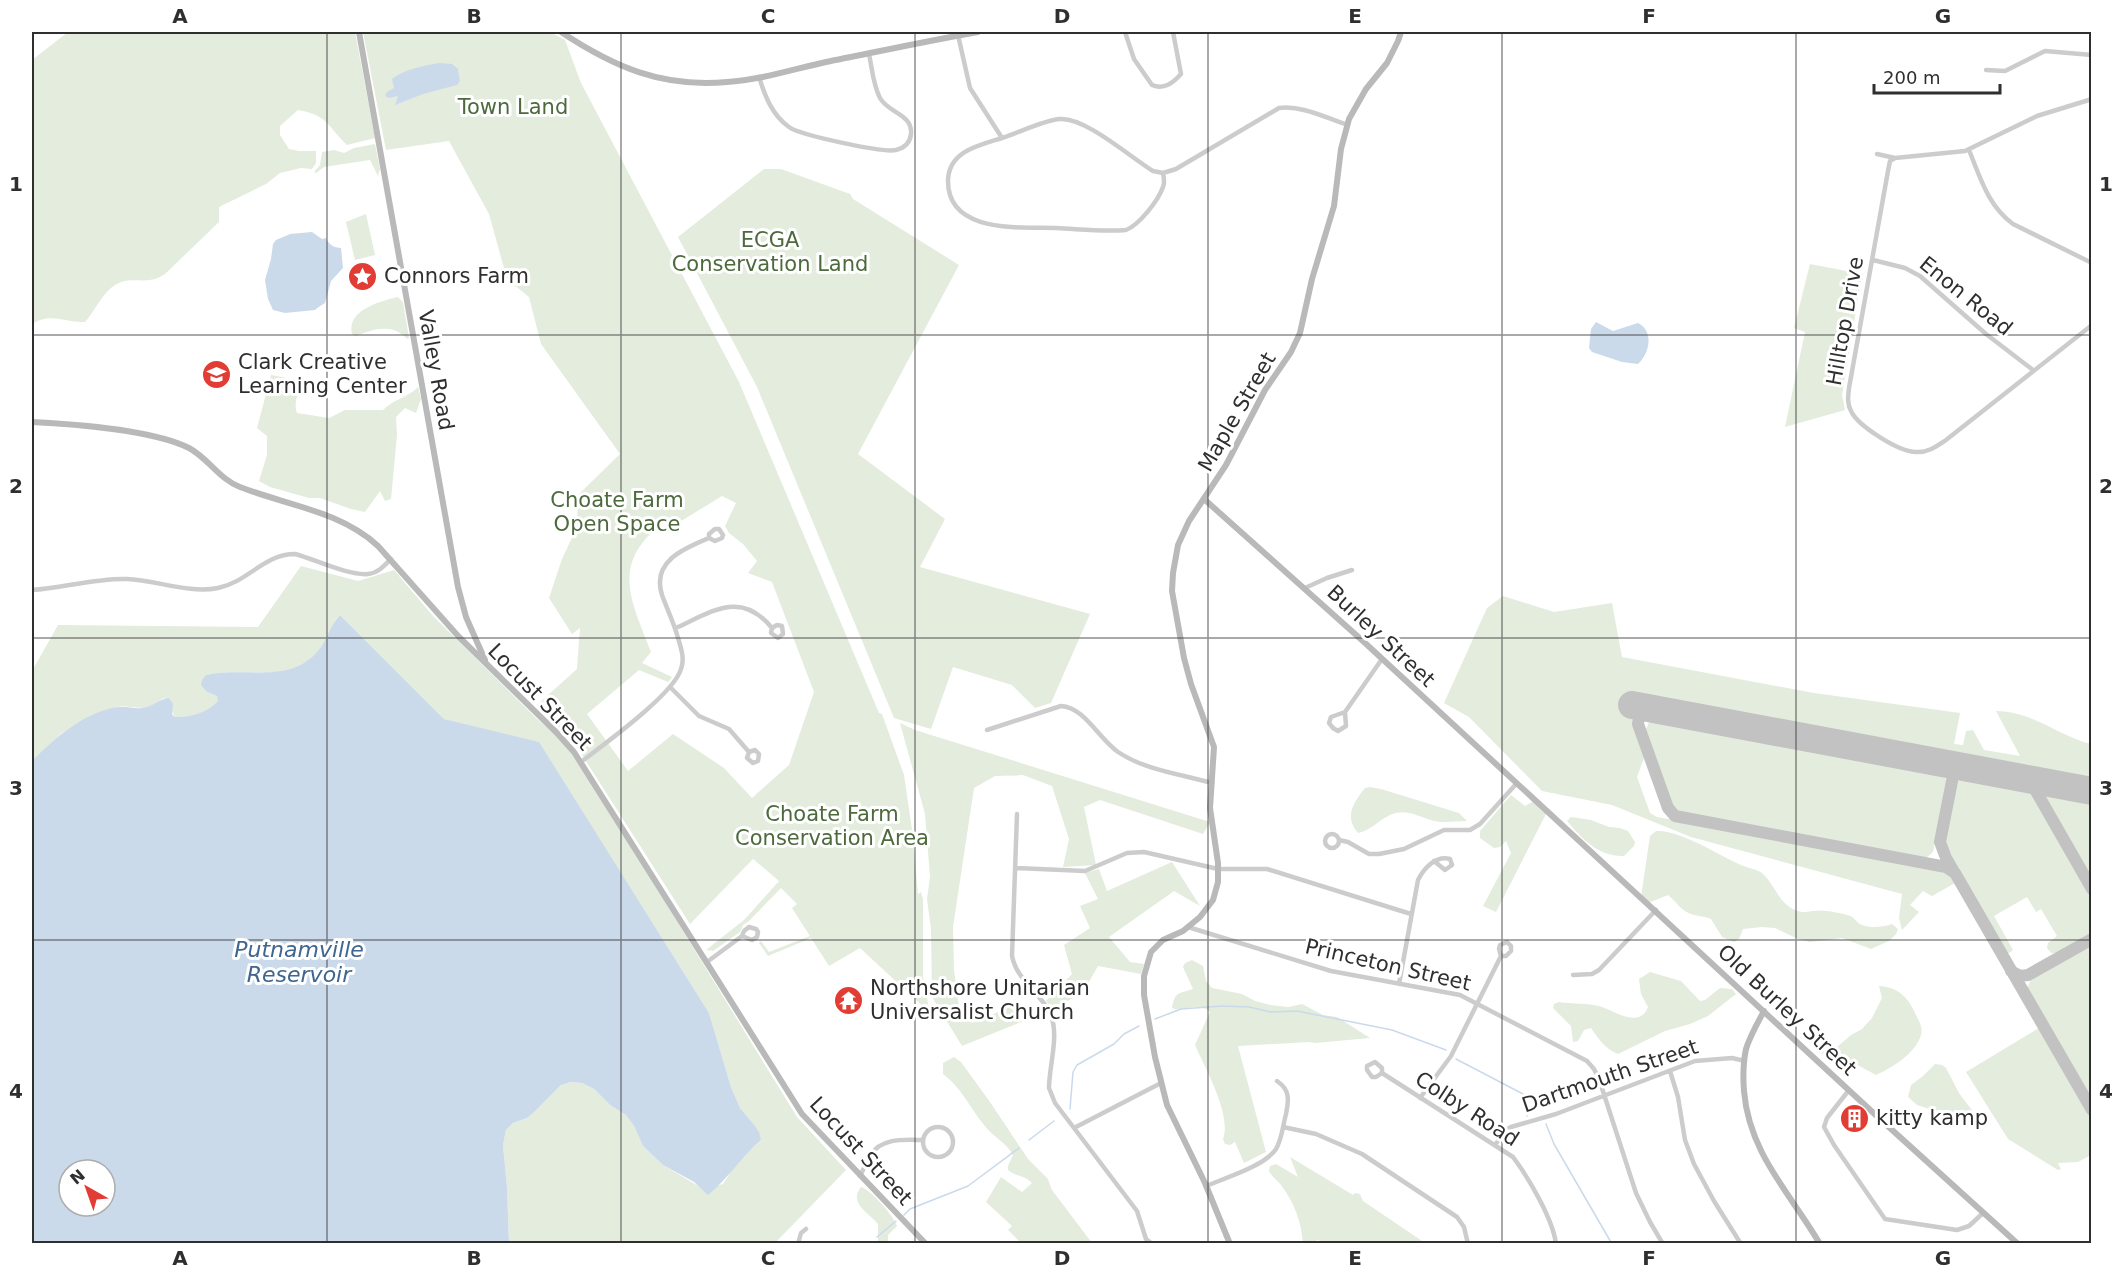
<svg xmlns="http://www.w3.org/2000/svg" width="2123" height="1275" font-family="'DejaVu Sans',sans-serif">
<rect width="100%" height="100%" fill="#fff"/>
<path fill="#e3ecdd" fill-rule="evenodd" d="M68,32H355L375,138L347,145C328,127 328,115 298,110L280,126V135L289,149L299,151H316V163L312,169L301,168L280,173L266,184L219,207V222L165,274C148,286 134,276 119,283C104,289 96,310 85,322C64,323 52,312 32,324V60Z
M363,32H550L565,40L581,83L739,382L879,713L882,714L904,775L913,837L918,894L921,892L923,899V977L930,1013L860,948L829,966L811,938L768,956L759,943L761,941L769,952L810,936L792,908L797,904L781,888L749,921L743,925L740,932L713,951L706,950L744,920L779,881L753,859L690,924L575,744L537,705L577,669L580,628L572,634L549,598L562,559L576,529L579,494L620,454L541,344L529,297L507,279L489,214L449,141L386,150ZM722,496L736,503L725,526L729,533L743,544L757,561L748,573L772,582L814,692L789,765L752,798L724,768L673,734L628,771L587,714L639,670L668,682L672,677L642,663L651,652C630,598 610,563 665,521L678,523Z
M375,144L380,169L378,176L370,160L324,167L316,173L314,172L320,165L322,152L334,150L344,153L354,148Z
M764,169H781L850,194L853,199L959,265L858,454L945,519L920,567L1090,614L1051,703L1035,708L1012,685L953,667L931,729L894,718L757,387L678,237Z
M366,214L375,255L355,260L346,222Z
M1810,264L1862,274L1842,395L1845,410L1785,427L1805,332L1794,328Z
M398,297L403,302L409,338L407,339C393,323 373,329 356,336L352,334C346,310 381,301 398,297Z
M271,375C321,383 289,390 297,413L329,418L345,410H383C394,399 407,398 418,387L421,399L416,413L405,408L396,417L397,435L391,499L385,501L380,491L365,512L351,509L320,498H309L270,487L259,481L267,455V436L257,428Z
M301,566L358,581L394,570L433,616L536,718L559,738L580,763L797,1117L846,1170L775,1243H509L507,1187L503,1145L506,1130L513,1123L527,1118L561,1085L571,1082L582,1083L594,1089L610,1105L626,1115L634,1126L643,1146L663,1165L703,1189L723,1184L738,1161L761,1140L751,1121L740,1108L731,1087L709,1013L539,743L444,719L340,615L336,619C331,629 326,643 318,652C288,685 244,666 206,675L207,692L217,696L219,701C207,713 191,717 175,717L164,698L149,707L142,708L121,706L89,717L62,733L32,761V671L58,625L258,627Z
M1503,596L1554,612L1612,603L1622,657L1814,693L1960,713L1954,744L1963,745L1966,731L1973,730L1984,750L2020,756L1996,711C2032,711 2058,736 2091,744V781L1633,696L1630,715L1645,755L1637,777L1650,813L1657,817L1945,870L1955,883L1932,896L1923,891L1910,905L1919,912L1902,930L1899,918L1902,894L1691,837L1612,805L1542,791L1469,717L1444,703L1487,608Z
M1656,719L1941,773L1946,779V784L1933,852L1925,859L1677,812L1672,808L1645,732L1649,722Z
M900,723L915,730L1210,822L1203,834L1100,800L1084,807L1096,865L1063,867L1069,839L1052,786L1023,775L995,776L974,788L953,927L954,970L959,1007L972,1023L1019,1003L1031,1018L962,1046L932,997L931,929L927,899L930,877L925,814Z
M1965,777L2027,789L2032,792L2091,896V933L2058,953H2051L2047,948L2048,943L2057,936L2041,909L2036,912L2027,897L1994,916L2013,950L2009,953L2005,952L1947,849L1946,837L1956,784L1960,779Z
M1370,787L1381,789L1459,813L1467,821C1456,821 1444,823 1434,821C1422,818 1409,810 1396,813C1382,816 1373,830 1358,833C1344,817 1353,803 1365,788Z
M2048,793L2091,801V882L2044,800V795Z
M1511,795L1525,806L1534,801L1547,812L1496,912L1483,906L1511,853L1506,841L1500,847L1494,848L1480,838V831Z
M1571,817L1591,820L1609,827L1620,828L1628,831L1635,842L1634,846L1624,856C1599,857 1582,839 1567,821Z
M1656,831C1681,830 1718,855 1741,865C1747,868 1757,869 1762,873C1775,884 1778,903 1795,910C1802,913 1806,912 1813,911C1824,910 1839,912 1850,916C1854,917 1856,922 1860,924C1869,929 1883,927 1892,924L1898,929L1896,934L1889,941L1871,949L1842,938L1810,942L1798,939L1775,928L1762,927L1743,929L1739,939L1734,942L1722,937L1711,919C1704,916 1697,916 1691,914C1681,911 1676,901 1668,895L1648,903L1641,897L1650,836Z
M1172,862L1200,906L1174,891L1109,937L1130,962L1144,964L1141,974L1098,966L1082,994L1052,1008L1046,1001L1072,974L1064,945L1090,928L1080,906L1098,899L1085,873L1099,869L1107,891Z
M2091,944V1103L2027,989L2031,979Z
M1192,960L1203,966L1206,981L1212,988L1242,994L1255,1001L1270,1005L1288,1007L1302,1004L1323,1015L1337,1017L1370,1038L1315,1043L1309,1042L1238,1046L1266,1152L1244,1163L1235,1142L1230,1145L1225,1144L1223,1139C1232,1115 1205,1068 1195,1045L1210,1012C1197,1000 1183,1013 1172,1008C1175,990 1180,994 1193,989L1183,967L1185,963Z
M1650,972L1681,981L1700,1001L1705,1000L1720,988L1732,989L1736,994L1708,1016L1690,1024L1665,1031L1618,1054C1605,1049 1598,1038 1591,1028L1584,1030L1578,1041L1573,1042L1571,1026L1553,1008L1554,1004L1559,1002C1571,1004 1591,1003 1602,1007C1614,1011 1640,1029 1648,1007L1641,994L1639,979Z
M1879,986C1900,987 1909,999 1917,1017C1920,1023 1923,1028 1921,1035C1916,1053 1892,1068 1876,1075L1852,1062L1820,1053L1823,1049L1836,1048L1851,1035L1862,1029L1872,1018L1882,998Z
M2039,1028L2091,1119V1155L2078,1162L2058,1163L2061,1169L2058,1170L2008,1139L1966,1072Z
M954,1057L961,1062L990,1102L1028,1159L1048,1179L1052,1190L1092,1243H1021L1008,1230L1012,1226L986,1202L1001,1177L1022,1192L1032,1183C1023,1174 1016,1177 1008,1170V1166L1013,1155C1006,1142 993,1137 984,1125C970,1108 961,1087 943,1074V1063Z
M1935,1064L1942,1065L1946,1068L1959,1093L1974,1113L1972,1120L1959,1121L1951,1116L1917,1105L1908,1097L1911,1085L1923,1076Z
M1290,1157L1353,1195L1355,1193L1360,1194L1363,1201L1425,1243L1327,1244L1318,1240L1312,1243H1303C1301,1221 1295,1204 1281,1185C1277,1180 1272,1177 1269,1171L1270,1166L1276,1164L1298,1177Z
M861,1187C871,1190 894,1216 897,1226L888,1235V1243H878V1224C869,1213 848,1203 861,1187Z"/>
<path fill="#cadaeb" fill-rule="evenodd" d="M439,63L452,64L458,69L460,81L457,85L423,94L395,105L398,96L389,98L385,96L387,92L394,88L392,79C405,69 423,66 439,63Z
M312,232L322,239L326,238C328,244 334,248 341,248L343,268L331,281L325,303L320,306L315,310L285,313L273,310L268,299L265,280L271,259L273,244L276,240L290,234Z
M1596,322L1613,331L1638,323C1654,331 1650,353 1638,364L1622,362L1592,352L1589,348L1591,329Z
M340,615L444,719L539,742L709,1013L731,1087L740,1108L751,1121L759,1132L761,1140C741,1157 728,1179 708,1195L694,1182L663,1165L643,1146L634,1126L626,1115L610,1105L594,1089L582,1083L571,1082L561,1085L534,1112L527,1118L513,1123L506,1130L503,1145L507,1187L509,1243H32V761C55,738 85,711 119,707C127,706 135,709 142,708C152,707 159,699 169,698L173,704L172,714L175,717C191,717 207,713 218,701L217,696L207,692L201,685L202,680L206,675C244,666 289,685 318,651C327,641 330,625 340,615ZM69,1170H105V1206H69Z"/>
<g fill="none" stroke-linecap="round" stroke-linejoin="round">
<path stroke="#cadaeb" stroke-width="1.5" d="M1155,1019L1181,1009L1222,1006L1249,1007L1271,1012L1297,1011L1392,1030L1446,1050
M1456,1059L1523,1094L1527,1116
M1070,1109L1073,1072L1077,1065L1114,1044L1124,1034L1139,1026
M1546,1124L1554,1144L1612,1244
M1029,1140L1054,1121
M904,1215L910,1209L968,1186L1019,1148
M877,1237L896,1221"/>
<path stroke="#c2c2c2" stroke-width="12" d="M1649,709L1639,715L1638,724L1668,808L1675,816L1946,867L1955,873L2092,1110
M2029,779L2092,889
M1954,872L1946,858L1940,842L1955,766
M2011,971L2020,976L2028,975L2092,939"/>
<path stroke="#c2c2c2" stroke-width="28" d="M1632,705L2092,791"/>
<path stroke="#ccc" stroke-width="4.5" d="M1125,32L1134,59L1152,85C1164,90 1173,83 1181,74L1173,32
M958,35L970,88L1002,138C1018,133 1044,120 1060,119C1085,117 1130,157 1153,171L1163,173L1176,169L1279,108C1302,105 1326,118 1348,125
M1986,70L2005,71L2045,51L2092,55
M759,77C765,96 772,115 789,127C800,135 882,153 896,150C904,148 910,143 911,134C913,114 888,113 880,98C873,85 872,68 869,54
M1002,138C980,145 949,151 948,180C947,234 1020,227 1056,228C1079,229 1103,232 1126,230C1139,225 1158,201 1163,187C1165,183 1164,178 1163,173
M1969,150C1980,177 1988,206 2013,224L2092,263
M1877,154L1895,158L1965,151L2037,116L2092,99
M1895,158L1890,161L1888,171L1849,388C1848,396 1847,404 1851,411C1858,426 1899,452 1916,452C1928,453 1937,446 1946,440L2092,325
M1873,260L1905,268L1920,276L1986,334L2033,370
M1305,588L1327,578L1352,570
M32,590C63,588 95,578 127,579C156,580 189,594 218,588C248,582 264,554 295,554C314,559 349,576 368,574C378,573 384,566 391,559
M676,628C713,611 741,590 772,628L771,633L778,638L783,634L782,626L777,625L772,628
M670,687L699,716L729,729L749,752L747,758L753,763L758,761L759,754L755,750L749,752
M1345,712L1346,726L1338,731L1333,728L1329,723L1331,717L1345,712L1382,659
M987,730L1061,706C1084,707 1099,739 1118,752C1145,770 1180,774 1212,783
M581,762C603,745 674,694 681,669C685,659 681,648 678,638C674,623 667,609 662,595C651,561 685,548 709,538L715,541L722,538L723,535L719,529H715L709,534V538
M1017,814L1012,956C1017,981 1040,992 1050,1013C1060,1035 1049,1065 1049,1088L1055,1103L1074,1128L1161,1083
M1325 841a7 7 0 1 1 14 0a7 7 0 1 1-14 0Z
M1339,840L1348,842L1369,854H1379L1404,849L1444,830H1470L1480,824L1517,783
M1016,868L1085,871L1127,853L1144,852L1218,869H1267L1411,914
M1188,927L1331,971L1460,995L1587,1061L1594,1069L1599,1079L1636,1193L1650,1222L1663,1244
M707,962L742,936L752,940L757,937L758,932L756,929L749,927L744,931L742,936
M1573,975L1592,974L1599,970L1656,910
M1399,984L1418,880C1424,868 1436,855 1450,859L1452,865L1445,870L1434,861
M1670,1071L1678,1097L1685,1140L1694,1164L1714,1201L1741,1244
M1382,1073L1376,1077H1372L1367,1070V1066L1375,1062L1382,1068V1073L1513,1157C1528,1177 1553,1219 1556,1244
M1849,1090L1827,1118L1824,1127L1834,1145L1885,1219L1957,1230L1969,1226L1983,1213
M1420,1098L1451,1056L1501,956L1499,949L1500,945L1507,942L1511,946V951L1506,956H1501
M1283,1127L1316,1134L1362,1154L1457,1217L1464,1227L1468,1244
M923 1142a15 15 0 1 1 30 0a15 15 0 1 1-30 0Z
M1074,1128L1137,1211L1146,1239L1152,1244
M1495,1145L1506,1130L1511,1127L1556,1114L1695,1061L1732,1058L1745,1061
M860,1176C864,1169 866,1161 871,1155C881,1137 906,1140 923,1140
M1206,1186C1225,1178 1265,1166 1276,1149C1282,1139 1283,1125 1286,1114C1289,1099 1290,1090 1277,1081
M798,1244L801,1233L806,1229"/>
<path stroke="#b9b9b9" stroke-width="6" d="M359,32L458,587L466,617L485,660
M561,32C614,67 662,88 727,82C760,80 794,69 826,62C876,52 927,41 978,32
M32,422C73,424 153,430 189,448C208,458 219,479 240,487C286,505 340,511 378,546L459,637L556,732L574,752L802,1114L926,1244
M1204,499L1364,642L1880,1119L2018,1244
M1764,1011C1757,1024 1750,1036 1746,1049C1743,1063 1743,1078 1744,1091C1749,1153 1790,1193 1820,1244
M1230,1244L1205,1183L1167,1105L1155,1057L1144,995V976L1151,952L1163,940L1183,931L1200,917L1213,900L1218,882V863L1210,808L1214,747L1191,684L1184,658L1172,591L1173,573L1178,545L1189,521L1226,465L1265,390L1291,352L1300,333L1312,279L1334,206L1341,149L1349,119L1366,89L1387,63L1398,41L1401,32"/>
</g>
<path fill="none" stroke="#2f2f2f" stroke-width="1.5" stroke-opacity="0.55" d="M327,32V1244M621,32V1244M915,32V1244M1208,32V1244M1502,32V1244M1796,32V1244M32,335H2092M32,638H2092M32,940H2092"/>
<defs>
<symbol id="sight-disc" viewBox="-11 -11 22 22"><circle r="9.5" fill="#e23d35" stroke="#fff"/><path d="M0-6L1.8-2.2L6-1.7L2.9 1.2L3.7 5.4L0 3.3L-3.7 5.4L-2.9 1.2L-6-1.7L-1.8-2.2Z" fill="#fff"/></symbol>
<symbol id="school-disc" viewBox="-11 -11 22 22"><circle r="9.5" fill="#e23d35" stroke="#fff"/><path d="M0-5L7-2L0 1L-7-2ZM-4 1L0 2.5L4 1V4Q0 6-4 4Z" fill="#fff"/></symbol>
<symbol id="temple-disc" viewBox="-11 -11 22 22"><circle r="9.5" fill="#e23d35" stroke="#fff"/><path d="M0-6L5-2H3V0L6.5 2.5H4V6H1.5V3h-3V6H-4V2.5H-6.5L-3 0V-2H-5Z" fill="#fff"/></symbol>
<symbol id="building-disc" viewBox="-11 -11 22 22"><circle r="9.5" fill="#e23d35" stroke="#fff"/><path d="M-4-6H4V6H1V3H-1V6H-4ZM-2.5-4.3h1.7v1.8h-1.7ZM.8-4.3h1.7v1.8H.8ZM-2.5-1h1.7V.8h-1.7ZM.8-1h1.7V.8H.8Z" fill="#fff"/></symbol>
</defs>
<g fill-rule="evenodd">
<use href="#sight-disc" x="346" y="260" width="33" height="33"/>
<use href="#school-disc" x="200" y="358" width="33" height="33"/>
<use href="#temple-disc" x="832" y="984" width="33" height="33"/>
<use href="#building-disc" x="1838" y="1102" width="33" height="33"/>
</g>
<g text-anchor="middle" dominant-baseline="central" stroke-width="6" stroke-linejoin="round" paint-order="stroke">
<g font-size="21" fill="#4d6a3d" stroke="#fff">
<text x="513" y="107">Town Land</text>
<text x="770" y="240">ECGA<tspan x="770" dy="24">Conservation Land</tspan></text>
<text x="617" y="500">Choate Farm<tspan x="617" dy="24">Open Space</tspan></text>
<text x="832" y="814">Choate Farm<tspan x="832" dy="24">Conservation Area</tspan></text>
</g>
<g font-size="21" fill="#2f2f2f" stroke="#fff" text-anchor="start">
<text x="384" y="276">Connors Farm</text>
<text x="238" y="362">Clark Creative<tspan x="238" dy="24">Learning Center</tspan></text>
<text x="870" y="988">Northshore Unitarian<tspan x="870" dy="24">Universalist Church</tspan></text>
<text x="1876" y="1118">kitty kamp</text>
</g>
<g font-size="21" fill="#2f2f2f" stroke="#fff">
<text transform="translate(1966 296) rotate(39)">Enon Road</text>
<text transform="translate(1845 321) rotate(-80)">Hilltop Drive</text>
<text transform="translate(436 370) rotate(80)">Valley Road</text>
<text transform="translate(1237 412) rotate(-60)">Maple Street</text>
<text transform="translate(1381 636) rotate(43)">Burley Street</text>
<text transform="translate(540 697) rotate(46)">Locust Street</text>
<text transform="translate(1388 965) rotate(13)">Princeton Street</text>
<text transform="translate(1787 1010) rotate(43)">Old Burley Street</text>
<text transform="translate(1610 1076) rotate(-19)">Dartmouth Street</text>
<text transform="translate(1467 1109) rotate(33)">Colby Road</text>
<text transform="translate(861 1151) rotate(47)">Locust Street</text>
</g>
<g font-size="22" font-style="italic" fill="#3e6690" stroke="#fff">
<text x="299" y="949">Putnamville<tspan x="299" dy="25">Reservoir</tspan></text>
</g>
</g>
<rect width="2123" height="1275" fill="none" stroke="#ffffff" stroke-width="66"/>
<g transform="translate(87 1188) rotate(320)"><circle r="28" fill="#ffffff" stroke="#acacac" stroke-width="1.5"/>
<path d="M0-4.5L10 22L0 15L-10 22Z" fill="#e23d35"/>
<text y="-9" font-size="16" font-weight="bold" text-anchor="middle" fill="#2f2f2f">N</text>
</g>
<path d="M1874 84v9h126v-9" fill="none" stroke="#2f2f2f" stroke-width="3"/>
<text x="1883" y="84" font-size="18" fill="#2f2f2f" stroke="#ffffff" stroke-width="4.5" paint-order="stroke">200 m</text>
<rect x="33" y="33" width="2057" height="1209" fill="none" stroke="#2f2f2f" stroke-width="2"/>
<g font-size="20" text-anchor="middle" font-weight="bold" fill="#2f2f2f">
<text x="180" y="23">A</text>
<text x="474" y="23">B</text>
<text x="768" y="23">C</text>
<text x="1062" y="23">D</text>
<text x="1355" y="23">E</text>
<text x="1649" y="23">F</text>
<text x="1943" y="23">G</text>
<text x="16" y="191">1</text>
<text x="2106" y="191">1</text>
<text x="16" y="493">2</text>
<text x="2106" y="493">2</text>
<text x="16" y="795">3</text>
<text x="2106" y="795">3</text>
<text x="16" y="1098">4</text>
<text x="2106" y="1098">4</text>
<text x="180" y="1265">A</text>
<text x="474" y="1265">B</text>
<text x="768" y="1265">C</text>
<text x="1062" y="1265">D</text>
<text x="1355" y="1265">E</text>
<text x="1649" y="1265">F</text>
<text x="1943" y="1265">G</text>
</g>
</svg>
